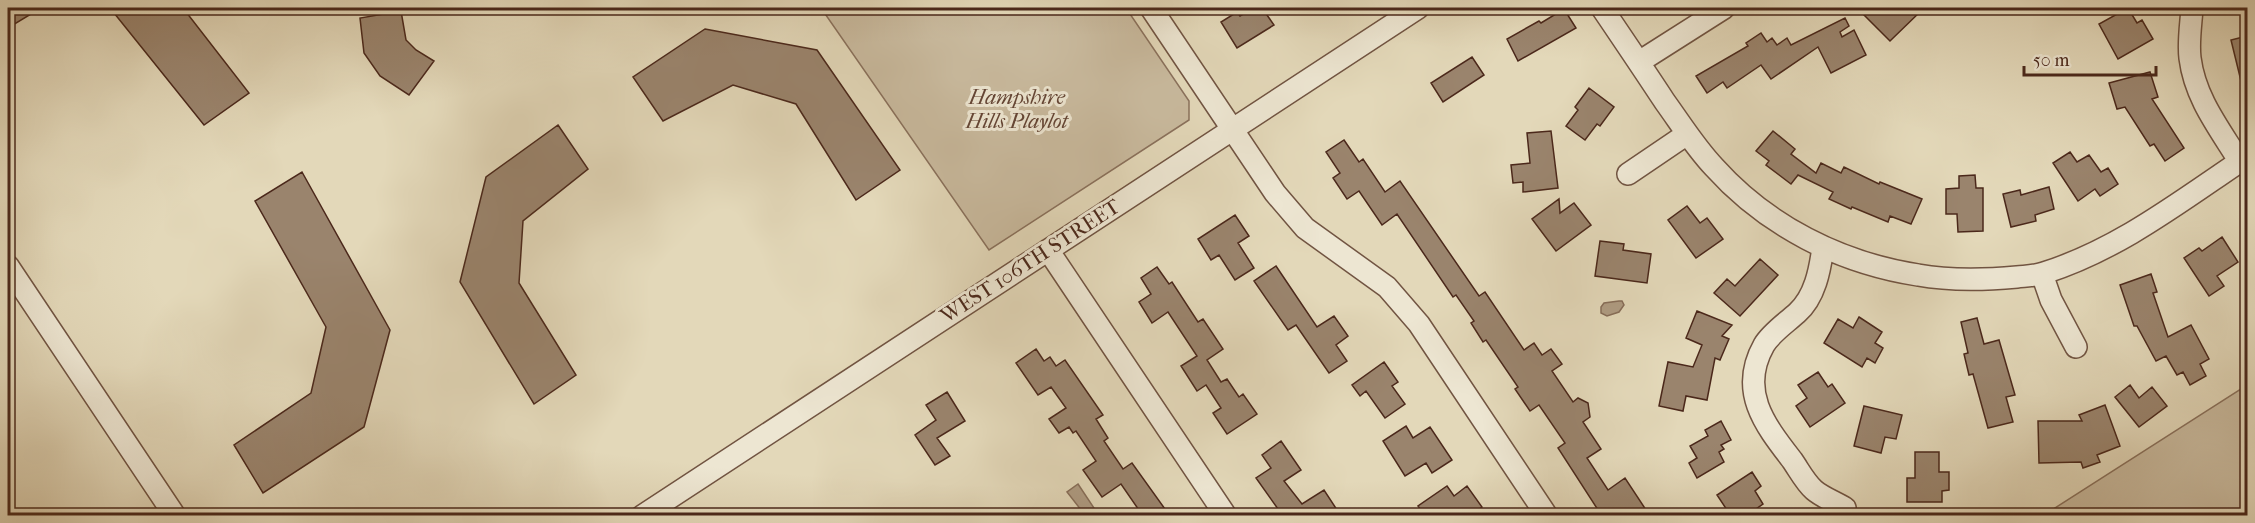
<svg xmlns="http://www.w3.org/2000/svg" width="2255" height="523" font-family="'IM FELL French Canon',serif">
<rect width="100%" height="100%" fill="#e3d8b9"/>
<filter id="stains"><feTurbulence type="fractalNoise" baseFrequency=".00333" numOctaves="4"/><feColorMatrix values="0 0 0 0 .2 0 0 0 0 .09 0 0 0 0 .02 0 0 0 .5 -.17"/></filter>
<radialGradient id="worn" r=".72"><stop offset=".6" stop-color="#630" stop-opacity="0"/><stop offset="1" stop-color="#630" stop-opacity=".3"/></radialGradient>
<path fill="#c9ba9e" stroke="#8a715c" stroke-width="1.5" d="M821,8H1126L1189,101V120L989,250Z
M2247,385V515H2044Z"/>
<path fill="#af9c83" stroke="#876e59" stroke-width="1.5" d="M1619,301H1622L1624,305L1619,312L1607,316L1601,313V307L1604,303Z
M1078,484L1094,508L1085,515L1067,492Z"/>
<path fill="#9a846d" stroke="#4b281b" stroke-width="1.5" d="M8,8H41L8,28Z
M110,8H183L249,93L204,125Z
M1254,8H1262L1274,25L1237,48L1221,22L1237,12L1240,16Z
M1857,8H1924L1890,41Z
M2128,8L2137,23L2142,20L2153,39L2118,59L2099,24Z
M1564,9L1576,28L1518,61L1507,39L1539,21L1541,23Z
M401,11L406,40L416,50L434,61L409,95L380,76L364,53L360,18Z
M1845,18L1849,26L1840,32L1842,37L1854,30L1866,55L1831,73L1818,47L1771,79L1761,65L1727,88L1723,82L1707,93L1696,76L1748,46L1746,43L1761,33L1767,42L1772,38L1777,45L1787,38L1791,45Z
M705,29L817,50L900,170L856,200L796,104L733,85L663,121L633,77Z
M2247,36V84L2242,85L2231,40Z
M1472,57L1484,75L1443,102L1431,83Z
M2150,72L2158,97L2152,99L2184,148L2165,161L2154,144L2150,146L2125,107L2117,109L2109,83Z
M1589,88L1614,107L1600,126L1597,124L1585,140L1566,126L1578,110L1575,107Z
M558,125L588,169L523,221L519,283L576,375L534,404L460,282L486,177Z
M1551,131L1558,188L1523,192V182L1513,183L1511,165L1530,163L1527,133Z
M1773,131L1795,149L1791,154L1816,173L1821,163L1841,173L1844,167L1879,184L1880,182L1922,199L1911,224L1890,216L1888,222L1852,207L1851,209L1829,199L1833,192L1798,175L1791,184L1766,165L1769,161L1756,151Z
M1344,140L1359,162L1363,159L1385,192L1400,181L1479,296L1485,292L1524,350L1534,343L1542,355L1551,349L1562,364L1552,371L1573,402L1578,398L1588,403L1590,417L1583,422L1601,449L1587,458L1608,490L1625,478L1650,516H1609L1605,510L1600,513L1558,448L1565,443L1539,405L1530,411L1515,389L1518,387L1486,340L1483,342L1471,323L1474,321L1456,295L1453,297L1397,214L1382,225L1359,191L1347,199L1333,178L1340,173L1326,152Z
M2070,152L2077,162L2089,155L2101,172L2108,168L2118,184L2100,196L2095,189L2078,201L2053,163Z
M302,172L390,330L364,427L263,493L234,445L311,393L326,327L255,201Z
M1975,175L1976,188H1983V231L1958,232L1957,214H1946V189L1959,188V176Z
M2049,187L2054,209L2035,215L2036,221L2011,227L2003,194L2020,190L2021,195Z
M1559,199L1560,213L1574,203L1591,225L1556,251L1532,219Z
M1687,206L1700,223L1707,218L1723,239L1696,258L1668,220Z
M1235,215L1249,236L1238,243L1254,268L1235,280L1219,255L1211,260L1198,239Z
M2222,237L2238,262L2217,276L2224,286L2209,296L2184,258L2199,248L2202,251Z
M1600,241L1624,244L1623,250L1651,254L1647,283L1595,276Z
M1760,259L1778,275L1740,316L1714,293L1727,279L1735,286Z
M1276,266L1317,327L1334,316L1348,336L1336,345L1347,361L1329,373L1296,325L1288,330L1254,281Z
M1157,267L1169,284L1172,282L1198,322L1203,319L1223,349L1207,360L1221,382L1227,379L1239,397L1243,394L1257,414L1227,434L1213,413L1221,408L1206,385L1197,391L1181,366L1197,356L1168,312L1152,323L1139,302L1151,294L1141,278Z
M2151,274L2157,292L2153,293L2168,337L2191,325L2209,359L2200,364L2206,376L2190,385L2183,372L2177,375L2166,356L2156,361L2137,326H2134L2120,285Z
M1697,311L1732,325L1722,336L1729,339L1720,360L1715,358L1707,400L1686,396L1683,411L1659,406L1668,362L1693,367L1702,345L1686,338Z
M1859,317L1882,332L1875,343L1883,348L1875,363L1867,358L1862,367L1824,343L1838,319L1853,328Z
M1977,318L1984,344L1999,340L2015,395L2006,397L2013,422L1988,428L1973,374L1969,375L1964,354L1968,353L1961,322Z
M1036,349L1044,361L1050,357L1056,366L1065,360L1103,415L1096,419L1108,438L1104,441L1123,469L1132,463L1170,516H1143L1121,484L1102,497L1083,470L1096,461L1076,431L1073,433L1069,427L1059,433L1049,419L1066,408L1051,387L1038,395L1016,363Z
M1384,362L1398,382L1392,386L1405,404L1385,418L1366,391L1360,396L1352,385Z
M1818,372L1828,387L1832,384L1845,403L1810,427L1796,406L1807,398L1798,385Z
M2130,385L2139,398L2152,387L2167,406L2139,427L2115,397Z
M947,392L965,421L937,438L950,456L935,465L915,435L936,420L926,405Z
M2105,405L2120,446L2097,455L2100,462L2083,468L2081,462L2039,463L2038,421H2082L2079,415Z
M1864,406L1902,415L1896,439L1885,437L1881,453L1854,446Z
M1721,421L1731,440L1721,445L1724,449L1719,452L1724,462L1697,478L1689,463L1697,458L1690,446L1708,436L1705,430Z
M1406,426L1413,438L1430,427L1452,460L1432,473L1426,463L1405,476L1383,441Z
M1281,441L1301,470L1284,481L1302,504L1324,490L1341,516H1283L1256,478L1271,468L1262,455Z
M1915,452H1939V472H1949V490L1942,491V502H1907V478H1915Z
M1752,472L1761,486L1755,491L1763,504L1746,516H1731L1717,495Z
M1447,486L1454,496L1467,486L1482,507L1470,516H1425L1418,506Z"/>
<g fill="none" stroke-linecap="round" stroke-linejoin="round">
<defs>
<path id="minor" d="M1151,8L1275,193L1305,228L1387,287L1419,324L1547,516
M1602,8C1623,39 1644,70 1665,102C1681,124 1695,147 1714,167C1767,226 1840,263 1918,275C1951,281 1984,280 2017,277C2026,276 2035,276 2044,273C2120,249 2182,200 2248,156
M2192,8C2191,24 2188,42 2190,58C2195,98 2219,128 2240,162
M1639,62L1724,8
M1628,174L1687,134
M1823,247C1820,270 1815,297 1797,313C1786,323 1771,333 1764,345C1738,391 1765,425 1792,460C1799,470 1805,482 1814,490C1822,497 1835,502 1845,508
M1048,250L1226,516
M8,266L175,516
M2042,274L2051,300L2076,347
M642,516L1418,8"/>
</defs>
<use href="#minor" stroke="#715442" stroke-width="24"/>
<use href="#minor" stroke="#ede6d2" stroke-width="21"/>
</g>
<g text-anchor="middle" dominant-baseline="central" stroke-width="6" stroke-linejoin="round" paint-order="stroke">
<g font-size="21" font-style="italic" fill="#644535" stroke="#ede6d2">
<text x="1017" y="97">Hampshire<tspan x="1017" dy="24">Hills Playlot</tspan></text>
</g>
<g font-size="21" fill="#4b281b" stroke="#ede6d2">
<text transform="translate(1030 261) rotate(-33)">WEST 106TH STREET</text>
</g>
</g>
<rect width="2255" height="523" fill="none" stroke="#e3d8b9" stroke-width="30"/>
<rect x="9" y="9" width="2237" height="505" fill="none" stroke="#4b281b" stroke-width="3"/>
<rect x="15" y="15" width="2225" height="493" fill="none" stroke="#4b281b" stroke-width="1.5"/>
<path d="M2024 66v9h132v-9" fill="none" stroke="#4b281b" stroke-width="3"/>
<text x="2033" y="66" font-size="18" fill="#4b281b" stroke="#ede6d2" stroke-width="4.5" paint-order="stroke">50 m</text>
<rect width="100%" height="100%" filter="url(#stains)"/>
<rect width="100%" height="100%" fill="url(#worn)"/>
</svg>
